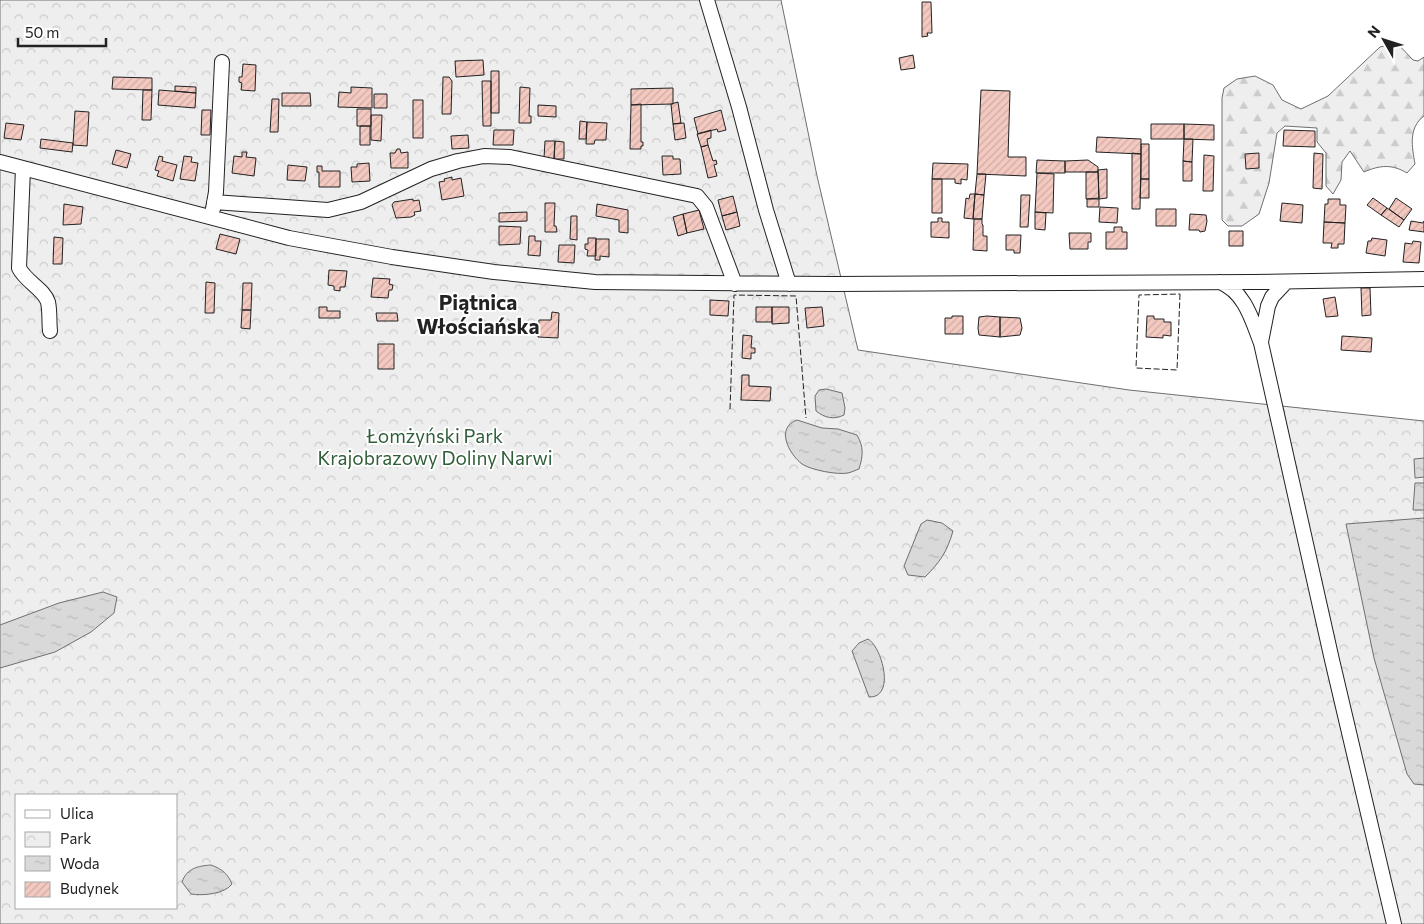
<svg xmlns="http://www.w3.org/2000/svg" width="1424" height="924" font-family="Commissioner,sans-serif">
<defs>
<pattern id="forest-firs" width="22" height="20" patternUnits="userSpaceOnUse" patternTransform="scale(1.25)"><rect width="22" height="20" fill="#eee"/><path d="M5 1l3.5 6h-7zM16 11l3.5 6h-7z" fill="#ccc"/></pattern>
<pattern id="park-crowns" width="20" height="18" patternUnits="userSpaceOnUse" patternTransform="scale(1.25)"><rect width="20" height="18" fill="#eee"/><path d="M2 6a3 3 0 1 1 6 0M12 15a3 3 0 1 1 6 0" fill="none" stroke="#ccc"/></pattern>
<pattern id="water-ripples" width="26" height="14" patternUnits="userSpaceOnUse" patternTransform="scale(1.25)"><rect width="26" height="14" fill="#d9d9d9"/><path d="M2 4q2-2 4 0t4 0M15 11q2-2 4 0t4 0" fill="none" stroke="#bababa"/></pattern>
<pattern id="building-hatch" width="6" height="6" patternUnits="userSpaceOnUse" patternTransform="scale(1.25)"><rect width="6" height="6" fill="#f3c9c0"/><path d="M-1 1l2-2M0 6l6-6M5 7l2-2" fill="none" stroke="#d0aca5"/></pattern>
</defs>
<rect width="100%" height="100%" fill="#fff"/>
<path fill="url(#forest-firs)" stroke="#6f6f6f" d="M1397,43L1413,60L1418,61L1424,57V116C1408,128 1412,147 1415,164L1407,173C1392,164 1380,165 1364,172L1350,151L1342,162L1341,180L1333,194L1326,186V153L1317,142V128L1285,126L1277,133L1269,183L1259,214L1242,226H1228L1222,220V98L1224,88L1237,79L1255,76L1273,85L1282,100L1301,109L1328,96L1380,47Z"/>
<path fill="url(#park-crowns)" stroke="#6f6f6f" fill-rule="evenodd" d="M0,0H781L817,176L858,350L1129,390L1424,421V924H0ZM16,795H176V908H16Z"/>
<path fill="url(#water-ripples)" stroke="#6f6f6f" d="M826,389L842,393L845,408L844,415C834,420 825,418 816,411L815,396L819,390Z
M797,420L822,428L838,429L857,435C864,447 863,456 859,469C856,470 852,472 848,473C837,475 811,470 802,464C789,454 775,428 797,420Z
M1424,458V477L1415,478L1414,459Z
M1415,483H1424V510H1413Z
M1424,518V785L1414,784L1407,774L1374,658L1346,524Z
M927,520L942,523L953,531C947,552 940,562 925,577L908,575L904,566L921,524Z
M103,592L117,597L114,613L91,632L55,652L0,668V625L59,603Z
M868,639C882,647 896,698 869,697L852,651L859,643Z
M211,865C222,869 228,874 232,884C225,894 202,896 191,894L182,882C187,868 198,866 211,865Z"/>
<path fill="url(#building-hatch)" stroke="#222" d="M922,2H931L932,33H927L928,36L922,37Z
M913,55L915,68L901,70L899,58Z
M483,60L484,75L456,77L455,61Z
M243,64L256,65L255,91L241,90L242,83L239,82V77H242Z
M491,71H499V113H491Z
M113,77L152,78V90L112,89Z
M443,77H449L452,81L451,114H442Z
M482,81H491V126H483Z
M175,86L196,87V93L175,91Z
M351,87L372,88V108L338,107L339,92L351,93Z
M520,87L530,88L529,116H531V123H519Z
M673,88V104L631,105V89Z
M143,90H152L151,120H142Z
M159,90L196,93L195,108L158,105Z
M981,90L1010,91L1008,157H1026V176L977,174Z
M282,93H310L311,106H282Z
M374,94H387V108H374Z
M272,99H279L278,132H270Z
M413,100H423V138H413Z
M678,102L681,123L673,124L671,104Z
M641,104V142H643V146H641V149H630L631,105Z
M538,105L556,106V117L538,116Z
M357,109H371V126H357Z
M202,110H211L210,135H201Z
M721,110L726,130L718,132L717,129L698,134L694,118Z
M75,111L89,112L87,146L73,145Z
M371,115H382L381,141L371,140Z
M580,121L587,122L586,139H579Z
M587,122L607,123L606,140H595L594,144H586Z
M6,123L24,125L21,140L4,138Z
M684,123L686,138L675,140L673,124Z
M1151,124H1184V139H1151Z
M1184,124L1214,125V140L1184,139Z
M360,126H370V145H360Z
M494,130H514L513,145H493Z
M711,130V138L707,139L708,145L701,147L697,134Z
M1284,130L1315,131V147L1283,146Z
M468,135L469,148L452,149L451,136Z
M1097,137L1141,139V154L1096,152Z
M41,139L73,143L72,152L40,148Z
M1184,139H1193L1192,162L1183,161Z
M545,141H555L554,159L544,158Z
M555,141L564,142V159H554Z
M1141,144H1149V179H1141Z
M708,145L713,161L716,160L717,164L714,165L717,176L708,178L701,147Z
M397,149H400L401,153L408,152V168H391L390,153H395Z
M116,150L131,154L127,168L112,164Z
M242,152H247L246,157L256,158L254,176L232,173L234,156L242,157Z
M1132,153L1141,154L1140,209H1132Z
M1259,153V168L1246,169L1245,154Z
M1314,153L1323,154L1322,189L1313,188Z
M1204,155L1214,156L1213,191H1203Z
M159,156L163,157L162,161L177,165L173,181L157,176L159,171L155,170Z
M184,156L192,157L191,162L198,163L195,181L180,179Z
M662,156H673V159H680L681,174L663,175Z
M1037,160L1065,161V173H1036Z
M1088,160L1098,167V172H1065V161Z
M1183,161L1192,162V181H1183Z
M369,163L370,181L352,182L351,167H357V164Z
M933,163L968,164L967,180L961,179V184L955,183V179H932Z
M288,165L307,167L305,181L287,180Z
M317,166H322V171H340V187H319V172H317Z
M1107,169V198L1099,199L1098,170Z
M1086,172H1098L1099,198L1086,199Z
M1037,173L1054,174L1053,213L1035,212Z
M977,174H986L984,195L975,194Z
M452,177V180L461,178L464,196L442,200L439,182L445,181L444,179Z
M932,179H942V213H932Z
M1141,179H1149V198H1140Z
M970,194H975L973,219L964,218L966,198L969,199Z
M975,194L984,195L982,219H973Z
M1021,195H1030L1028,227H1020Z
M733,196L737,212L722,216L718,200Z
M1373,198L1387,208L1381,215L1367,205Z
M1396,198L1412,209L1404,220L1389,209Z
M413,199V201L419,200L421,211L414,212L415,215L411,217L396,218L392,205L394,202Z
M1087,199H1099V207H1087Z
M1328,199H1340V205H1346L1345,223L1324,222L1325,204H1328Z
M545,203H555L554,226H556L557,232H545Z
M1282,203L1303,205L1302,223L1280,221Z
M64,204L83,207L81,224L63,225Z
M597,204L628,210V233L619,232V220L596,216Z
M1100,207L1118,208L1117,223L1099,222Z
M1387,208L1404,220L1399,227L1381,215Z
M1156,209H1176V226H1156Z
M699,210L704,229L687,233L683,214Z
M527,212V221L499,222V213Z
M737,212L740,226L726,230L722,216Z
M1035,212L1046,213L1045,230L1035,229Z
M683,214L687,233L678,236L673,217Z
M1190,214L1206,215L1207,221L1205,231L1200,232L1199,230H1189Z
M571,216H577V240L570,239Z
M938,218H942V222H949V238L931,237V222H938Z
M974,219H982V224L983,225V236H987V251L973,250Z
M1411,221L1423,223L1424,221V232L1409,230Z
M1324,222L1345,223L1344,244H1338V248H1331L1332,243H1323Z
M499,226L521,227L520,244L499,245Z
M1114,227H1122V232H1127V249H1106V232H1114Z
M1229,231H1243V246H1229Z
M1069,233H1091V242H1088V249H1070Z
M220,234L240,239L236,254L216,249Z
M1006,235H1021L1020,253H1014V250H1006Z
M529,236H535V241H541L540,256L528,255Z
M54,237L63,238L62,264H53Z
M588,238H596V256H587L588,250L585,249V244H588Z
M1372,238L1387,240L1385,256L1366,253L1368,241H1371Z
M596,239H609V257L600,256V260H595Z
M1413,241L1421,242L1419,263L1403,262L1405,243L1412,244Z
M559,245H575L574,263L558,262Z
M329,270L347,271L345,287H340V291L334,290V286L328,285Z
M373,278L390,279L389,284L393,285L392,290H389L388,298L371,297Z
M206,282L215,283L214,313H205Z
M243,283H252L251,310H242Z
M1361,288H1370L1371,315L1362,316Z
M1335,297L1338,316L1326,317L1323,299Z
M710,300L729,301L728,316L710,315Z
M319,307H327V311H340V318H319Z
M756,307H772V322H756Z
M772,307H789V323L772,324Z
M822,307L824,326L807,328L805,308Z
M242,310H251L250,329L241,328Z
M552,312L559,313L558,338L538,337L539,320H551Z
M376,313H397L398,321H377Z
M952,316H963V334H945V318H952Z
M987,316L1000,317V337L979,335L978,328L979,317Z
M1147,316H1154V319H1164V322H1171V336L1163,335V338L1146,337Z
M1000,317L1020,318L1022,328L1020,335L1000,337Z
M743,335L752,336L751,348H755V353H751V359L742,358Z
M1342,336L1372,338L1371,352L1341,350Z
M378,344H394V369H378Z
M742,375H749V386L771,387L770,401L741,400Z"/>
<g fill="none" stroke-linecap="round" stroke-linejoin="round">
<defs>
<path id="minor" d="M707,0L739,107L766,210L789,284
M0,162L289,238L392,257L494,272L595,282L833,284L1252,282L1424,279
M23,168L19,268C26,282 44,289 48,302C50,311 49,322 50,331
M214,202L328,210L361,202L431,169L458,161L484,156L510,157L697,196L706,207L735,284
M213,209L216,192L222,62
M1220,282C1245,292 1252,320 1261,343L1332,660L1394,924
M1261,342L1268,306L1272,297L1286,282"/>
</defs>
<use href="#minor" stroke="#222" stroke-width="16"/>
<use href="#minor" stroke="#fff" stroke-width="14"/>
<path stroke="#222" stroke-width="1" stroke-dasharray="6 2.5" stroke-linecap="butt" d="M1180,294L1177,370L1136,368L1139,295Z
M730,409L734,295L796,296L806,418"/>
</g>
<g text-anchor="middle" dominant-baseline="central" stroke-width="4" stroke-linejoin="round" paint-order="stroke">
<g font-size="19" fill="#2f5e38" stroke="#fff">
<text x="435" y="435">Łomżyński Park<tspan x="435" dy="22">Krajobrazowy Doliny Narwi</tspan></text>
</g>
<g font-size="21" font-weight="bold" fill="#222" stroke="#fff">
<text x="478" y="301">Piątnica<tspan x="478" dy="24">Włościańska</tspan></text>
</g>
</g>
<rect x="15" y="794" width="162" height="115" fill="#ffffff" stroke="#a7a7a7"/>
<rect x="25" y="810" width="25" height="8" fill="#ffffff" stroke="#a7a7a7"/>
<text x="60" y="819" font-size="15" fill="#222222">Ulica</text>
<rect x="25" y="832" width="25" height="15" fill="url(#park-crowns)" stroke="#a7a7a7"/>
<text x="60" y="844" font-size="15" fill="#222222">Park</text>
<rect x="25" y="856" width="25" height="15" fill="url(#water-ripples)" stroke="#a7a7a7"/>
<text x="60" y="869" font-size="15" fill="#222222">Woda</text>
<rect x="25" y="882" width="25" height="15" fill="url(#building-hatch)" stroke="#a7a7a7"/>
<text x="60" y="894" font-size="15" fill="#222222">Budynek</text>
<g transform="translate(1384 40) rotate(309)" stroke="#ffffff" stroke-width="4" paint-order="stroke">
<path d="M0-4L9 19L0 12L-9 19Z" fill="#222222"/>
<text y="-8" font-size="14" font-weight="bold" text-anchor="middle" fill="#222222">N</text>
</g>
<path d="M18 38v8h88v-8" fill="none" stroke="#222222" stroke-width="2.5"/>
<text x="25" y="38" font-size="15" fill="#222222" stroke="#ffffff" stroke-width="4" paint-order="stroke">50 m</text>
</svg>
